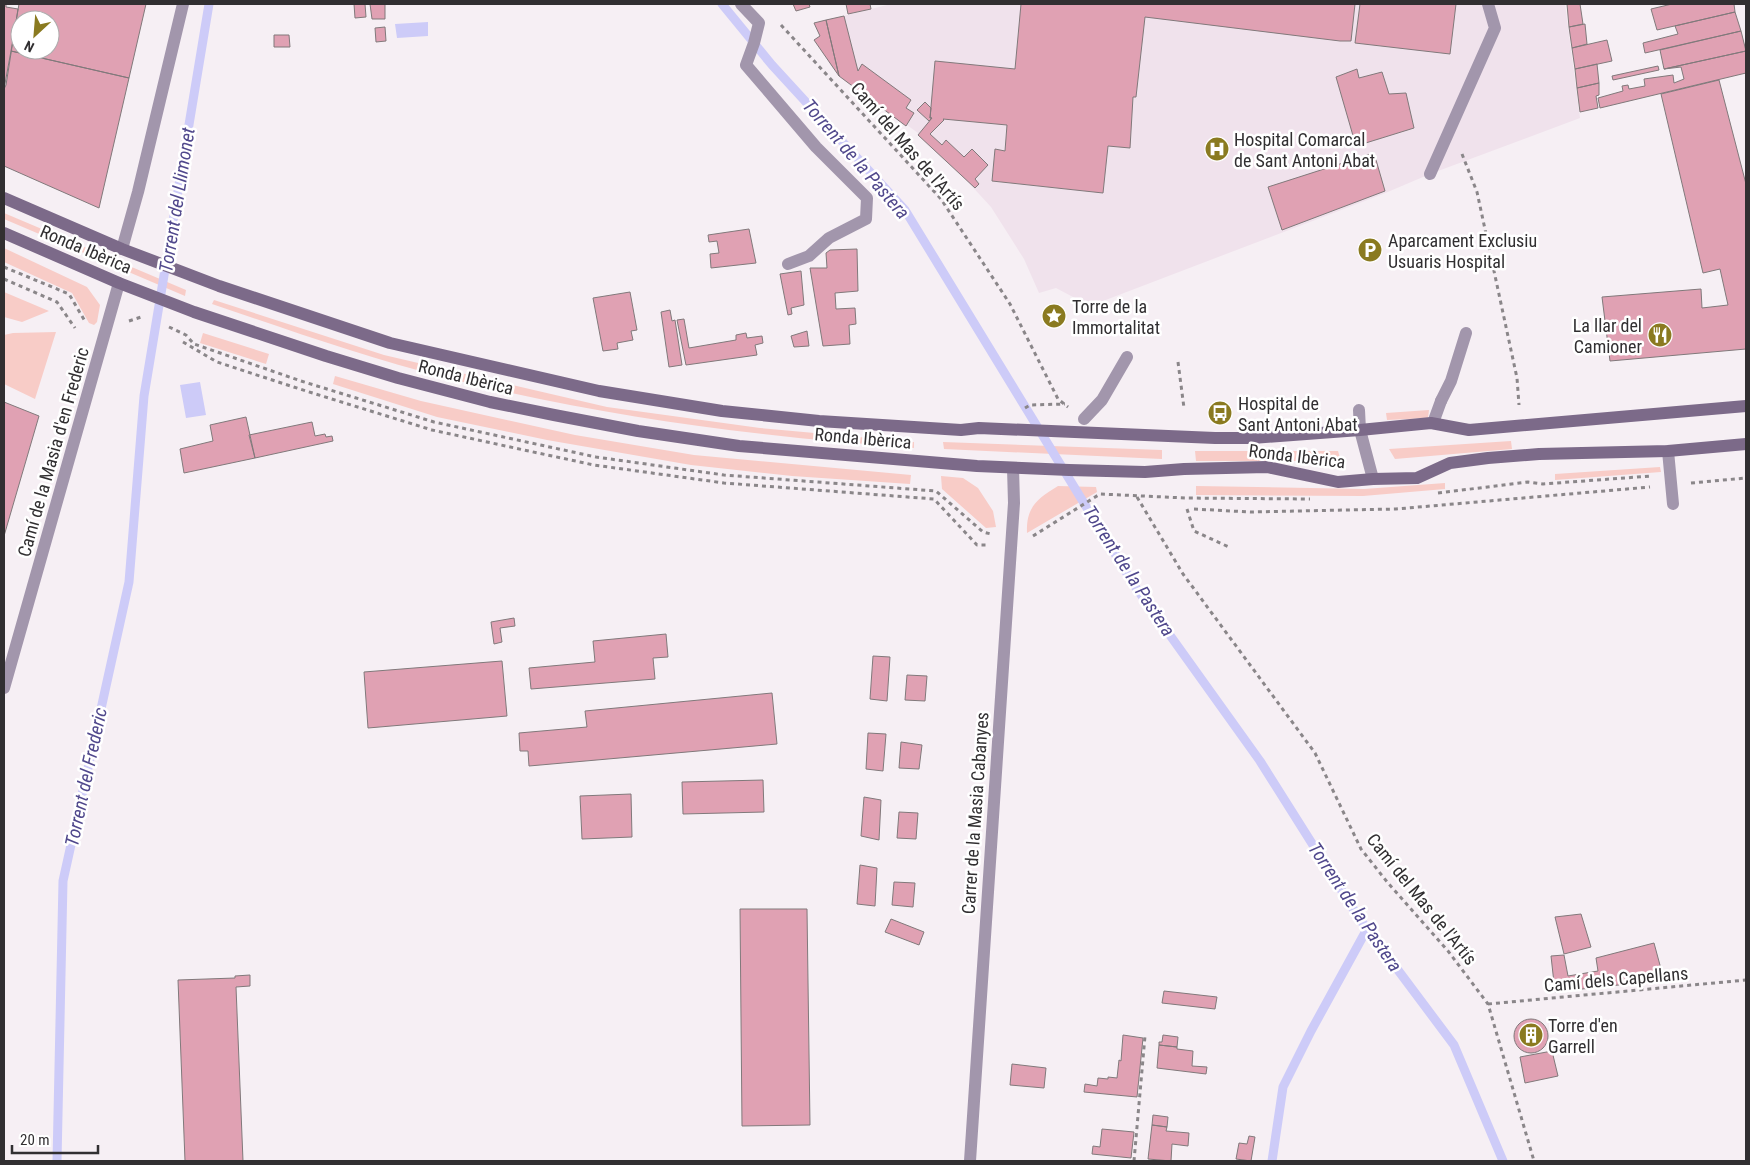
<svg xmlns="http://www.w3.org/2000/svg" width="1750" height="1165" font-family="'Roboto Condensed',sans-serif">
<rect width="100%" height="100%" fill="#f6eff4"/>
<path fill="#f0e2ec" d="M891,4H1565L1580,118L1430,174L1383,194L1090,306L1056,288L1039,293L1024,259L991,207L932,143L840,77L836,70L827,20Z"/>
<path fill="#f8ccc7" d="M4,213L186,290L185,296L4,219Z
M4,248L87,287L100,305L97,322L94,325L89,323L72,293L4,262Z
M4,292L49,311L22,322L4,317Z
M214,300L384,355L607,407L760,428L914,442V448C864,444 814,440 763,434C657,422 551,404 447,378C367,358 289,330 212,304Z
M56,332L35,399L4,384V335L13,333Z
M203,333L269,354L266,364L200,343Z
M335,376L421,401L575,435L694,455L911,475L910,484L792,476L691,465L547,440L437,417L333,384Z
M1429,410L1428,418L1387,420L1386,413Z
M1511,441L1512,449L1395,459L1389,449Z
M943,442L1162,450V459L944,449Z
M1195,451H1338L1341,461H1196Z
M1660,467L1661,472L1555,480V474Z
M941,476L963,478L978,488L993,511L996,527L986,528L942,489Z
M1445,483V489L1363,496L1196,495V486L1364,489Z
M1058,486L1096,487L1097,492L1027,533C1026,507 1037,499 1058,486Z"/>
<path fill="#cdcbf8" d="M428,22V36L397,38L395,24Z
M200,382L206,415L186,418L180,385Z"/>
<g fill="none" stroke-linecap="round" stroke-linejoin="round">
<path stroke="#cdcbf8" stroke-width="9" d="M722,4L772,65L905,210L1134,585L1260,761L1359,918L1454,1045L1503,1161
M57,1161L63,881L129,582L144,396L209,4
M1272,1161L1283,1087L1311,1031L1367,929"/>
</g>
<path fill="#e0a1b3" stroke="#81797b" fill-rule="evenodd" d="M4,4H6V7L18,9L6,85L4,89Z
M19,4H146L129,78L11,51ZM20,20H50V50H20Z
M354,4H365L366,17L355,18Z
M370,4H385V19H372Z
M793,4H809L810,7L796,11Z
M846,4H870L871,9L848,14Z
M1021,4H1355L1351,41H1340L1145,17L1136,97H1133L1130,148L1108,146L1103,193L992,181L995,149L1005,151L1007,125L943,119L944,120L930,134L942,145L946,140L964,157L972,149L988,165L975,179L979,184L975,188L918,135L932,118H930L935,61L1015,69Z
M1360,4H1456L1450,54L1355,43Z
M1567,4H1580L1583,24L1569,27Z
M1672,4H1734L1735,12L1657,30L1651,9Z
M1735,12L1741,31L1645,53L1643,43L1678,34L1675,26Z
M844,16L858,71L862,64L911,100L906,108L914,113L906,126L839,76L826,20Z
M826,20L839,76L814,40L820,36L814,23Z
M1585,24L1587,44L1572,48L1569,27Z
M385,27L386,41L376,42L375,28Z
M1741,31L1746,51L1664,69L1660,50Z
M274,35H289L290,47H274Z
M1607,40L1612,61L1575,69L1572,48Z
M11,51L129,78L99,208L4,166V89Z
M1746,51V73L1600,108L1598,98L1623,91L1622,86L1628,85L1629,89L1645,86L1644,79L1673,75L1674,83L1684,79L1681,67L1664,69Z
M1597,64L1599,83L1577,88L1575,69Z
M1658,66L1659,70L1613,80L1612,76Z
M1357,69L1359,78L1382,72L1389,94L1406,93L1414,128L1356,146L1336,77Z
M1719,80L1746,184V349L1610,361L1602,297L1701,289L1702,308L1728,305L1720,269L1703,273L1661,94Z
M1599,83V95L1596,96L1598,108L1580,112L1577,88Z
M925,102L931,108L930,118H932L929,121L917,110Z
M1374,153L1385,191L1282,230L1268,187Z
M749,229L756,263L711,268L710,254L719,253L717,241L709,242L708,235Z
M857,249L858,291L835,293L836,309L855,308L856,324L849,325L850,344L823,346L810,268H827L826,253L830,250Z
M801,271L804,305L791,308L792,314L788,315L780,274Z
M630,292L637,330L631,331L633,340L617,343L618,349L603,351L593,298Z
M670,310L672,321L675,320L682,365L669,367L661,312Z
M684,319L689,348L736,340V335L746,333L747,338L762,336L763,343L755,345L757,355L686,365L677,320Z
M807,331L809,346L794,347L791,336Z
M4,402L39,416L4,536Z
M246,417L255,458L184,473L180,449L213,441L210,425Z
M312,422L315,436L325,434L326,437L332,436L333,441L255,458L249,435Z
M514,618L515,626L500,628L502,642L494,644L491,622Z
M666,634L668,657L653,658L655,679L531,689L529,668L595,662L593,641Z
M873,656L890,657L887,701L870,699Z
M502,661L507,716L368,728L364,672Z
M907,675L927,676L925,701L905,700Z
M772,693L777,744L529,766L528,751H520L519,733L587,727L585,711Z
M868,733L886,734L883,771L866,769Z
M901,742L922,745L919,769L899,768Z
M763,780L764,812L683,814L682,782Z
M631,794L632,837L582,839L580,796Z
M864,797L881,800L879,840L861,836Z
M899,812L918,813L916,839L897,838Z
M860,865L877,868L875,906L857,904Z
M894,882L915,883L913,907L892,905Z
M740,909H807L810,1125L742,1126Z
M1581,914L1591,947L1564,954L1555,917Z
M891,919L924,932L919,945L885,932Z
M1654,943L1664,980L1555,992L1551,956L1564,955L1568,976L1598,971L1596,958Z
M250,975V986L236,987L243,1161H185L178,980L235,978V976Z
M1164,991L1217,997L1215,1009L1162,1003Z
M1514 1036a17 17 0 1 1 34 0a17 17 0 1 1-34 0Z
M1123,1035L1143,1038L1137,1097L1084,1092L1085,1084L1097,1086L1098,1078L1108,1079V1077L1117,1078L1119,1060L1121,1061Z
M1163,1035L1178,1037L1177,1047L1159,1045V1042H1162Z
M1159,1045L1177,1047V1049L1193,1051L1192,1066L1207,1067L1206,1074L1157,1068Z
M1552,1051L1558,1076L1525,1083L1520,1057Z
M1012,1064L1046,1068L1044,1088L1010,1085Z
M1153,1115L1168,1117L1167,1127L1152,1125Z
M1152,1125L1167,1127L1166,1131L1189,1133L1188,1146L1172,1144L1171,1161L1148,1159Z
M1102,1129L1134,1132L1131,1158L1092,1154L1093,1146L1100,1147Z
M1249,1136L1255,1137L1251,1161L1236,1159L1239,1143L1247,1144Z"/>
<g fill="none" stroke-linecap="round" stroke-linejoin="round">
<path stroke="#8a8689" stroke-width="3" stroke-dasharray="4 4" stroke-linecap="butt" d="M781,25L941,199L1010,304L1058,399L1068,407
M1462,154L1477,192L1517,378L1519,405
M4,267L69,294L86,323
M4,279L57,302L75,328
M129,321L144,316
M169,327L186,335L194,344L301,381L434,422L596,457L724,475L936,491L983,532L991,534
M183,342L217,362L306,391L432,430L524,450L594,465L724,483L934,499L977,545H988
M1178,362L1184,408
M1025,408L1030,405L1065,404
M1691,483L1746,478
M1438,493L1528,482L1543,484L1651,476
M1137,497L1183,574L1315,753L1361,849L1388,883L1448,951L1488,1004L1534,1161
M1187,509L1194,531L1231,548
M1194,509L1250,512L1396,509L1650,487
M1033,536L1100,494L1185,498L1310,499
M1488,1004L1746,980
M1134,1161L1145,1036"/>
<path stroke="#a296ac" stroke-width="12" d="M741,4L759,23L754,43L746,65L816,147L867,198L866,219L829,238L809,256L788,264
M1441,401L1451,381L1466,333
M1359,410L1360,430L1373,479
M1084,419L1102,400L1127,357
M1668,451L1673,504"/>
<path stroke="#a296ac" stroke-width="12" d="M1430,174L1495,28L1488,4
M122,249L138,192L183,4
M1433,423L1441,401
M4,688L119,283
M970,1161L1014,503L1013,468"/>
<path stroke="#7c6a89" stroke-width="12" d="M4,198L122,249L219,286L390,343L599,391L722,411L819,421L961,430L979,428L1215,438H1252L1360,430L1431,423L1469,430L1746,406
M4,233L119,283L194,312L326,356L398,378L490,402L554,415L638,431L739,446L977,466L1069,470L1145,472L1184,469L1267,467L1338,482L1373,479L1417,478L1450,463L1488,458L1539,454L1668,451L1746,444"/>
</g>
<defs>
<symbol id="hospital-disc" viewBox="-11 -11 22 22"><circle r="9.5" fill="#8a7a20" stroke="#fff"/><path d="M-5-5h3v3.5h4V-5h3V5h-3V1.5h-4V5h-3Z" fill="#fff"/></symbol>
<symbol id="parking-disc" viewBox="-11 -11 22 22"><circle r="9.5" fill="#8a7a20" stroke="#fff"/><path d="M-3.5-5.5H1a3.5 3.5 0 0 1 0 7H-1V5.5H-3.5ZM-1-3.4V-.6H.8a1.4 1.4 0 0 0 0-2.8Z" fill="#fff"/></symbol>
<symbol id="sight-disc" viewBox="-11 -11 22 22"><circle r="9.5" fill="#8a7a20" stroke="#fff"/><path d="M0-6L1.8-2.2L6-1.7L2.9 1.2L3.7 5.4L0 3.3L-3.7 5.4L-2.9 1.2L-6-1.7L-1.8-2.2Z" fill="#fff"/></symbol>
<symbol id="restaurant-disc" viewBox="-11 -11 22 22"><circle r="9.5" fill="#8a7a20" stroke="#fff"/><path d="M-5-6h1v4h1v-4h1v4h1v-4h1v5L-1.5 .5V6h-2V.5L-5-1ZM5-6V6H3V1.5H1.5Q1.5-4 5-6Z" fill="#fff"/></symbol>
<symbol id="bus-disc" viewBox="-11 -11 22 22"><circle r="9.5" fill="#8a7a20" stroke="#fff"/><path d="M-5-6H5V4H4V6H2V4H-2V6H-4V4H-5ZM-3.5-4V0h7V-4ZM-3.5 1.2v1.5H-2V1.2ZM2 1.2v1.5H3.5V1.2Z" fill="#fff"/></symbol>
<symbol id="building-disc" viewBox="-11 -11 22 22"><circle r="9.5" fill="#8a7a20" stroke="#fff"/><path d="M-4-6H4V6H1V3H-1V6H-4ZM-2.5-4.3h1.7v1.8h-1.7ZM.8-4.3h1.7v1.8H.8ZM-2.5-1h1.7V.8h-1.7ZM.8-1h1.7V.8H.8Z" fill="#fff"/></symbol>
</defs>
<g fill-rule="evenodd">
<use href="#hospital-disc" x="1203" y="135" width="28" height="28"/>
<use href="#parking-disc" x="1356" y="236" width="28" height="28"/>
<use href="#sight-disc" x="1040" y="302" width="28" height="28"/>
<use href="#restaurant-disc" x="1646" y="321" width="28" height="28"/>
<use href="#bus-disc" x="1206" y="399" width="28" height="28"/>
<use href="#building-disc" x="1517" y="1021" width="28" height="28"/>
</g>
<g text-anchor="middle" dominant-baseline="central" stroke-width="5" stroke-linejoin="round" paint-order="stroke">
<g font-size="18" fill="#312f31" stroke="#fff" text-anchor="start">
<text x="1234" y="139">Hospital Comarcal<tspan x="1234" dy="21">de Sant Antoni Abat</tspan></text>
<text x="1388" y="240">Aparcament Exclusiu<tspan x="1388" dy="21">Usuaris Hospital</tspan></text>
<text x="1072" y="306">Torre de la<tspan x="1072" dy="21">Immortalitat</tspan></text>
<text x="1642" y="325" text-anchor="end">La llar del<tspan x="1642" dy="21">Camioner</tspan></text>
<text x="1238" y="403">Hospital de<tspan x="1238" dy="21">Sant Antoni Abat</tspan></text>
<text x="1548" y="1025">Torre d'en<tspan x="1548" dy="21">Garrell</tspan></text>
</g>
<g font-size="18" fill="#312f31" stroke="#fff">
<text transform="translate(908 146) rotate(49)">Camí del Mas de l'Artís</text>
<text transform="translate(86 249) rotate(23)">Ronda Ibèrica</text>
<text transform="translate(466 377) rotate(14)">Ronda Ibèrica</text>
<text transform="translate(863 438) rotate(5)">Ronda Ibèrica</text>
<text transform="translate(53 452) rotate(-74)">Camí de la Masia d'en Frederic</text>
<text transform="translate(1297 456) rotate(7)">Ronda Ibèrica</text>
<text transform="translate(975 813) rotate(-86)">Carrer de la Masia Cabanyes</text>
<text transform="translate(1422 899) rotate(51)">Camí del Mas de l'Artís</text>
<text transform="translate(1616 979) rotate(-5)">Camí dels Capellans</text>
</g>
<g font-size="19" font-style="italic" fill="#50488c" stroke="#fff">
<text transform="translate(856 159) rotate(49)">Torrent de la Pastera</text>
<text transform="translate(177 200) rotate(-81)">Torrent del Llimonet</text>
<text transform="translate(1129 571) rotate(57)">Torrent de la Pastera</text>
<text transform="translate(86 777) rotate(-78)">Torrent del Frederic</text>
<text transform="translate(1355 907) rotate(56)">Torrent de la Pastera</text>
</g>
</g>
<rect width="1750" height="1165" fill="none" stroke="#312f31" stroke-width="10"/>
<g transform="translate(35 35) rotate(206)"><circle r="24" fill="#ffffff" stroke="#adacad"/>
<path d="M0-4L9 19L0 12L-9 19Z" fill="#8a7a20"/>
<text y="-8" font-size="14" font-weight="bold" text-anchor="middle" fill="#312f31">N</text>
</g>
<path d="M12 1145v8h86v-8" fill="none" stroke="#312f31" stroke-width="2.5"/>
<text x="20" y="1145" font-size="15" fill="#312f31" stroke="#ffffff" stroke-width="4" paint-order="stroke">20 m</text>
</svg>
